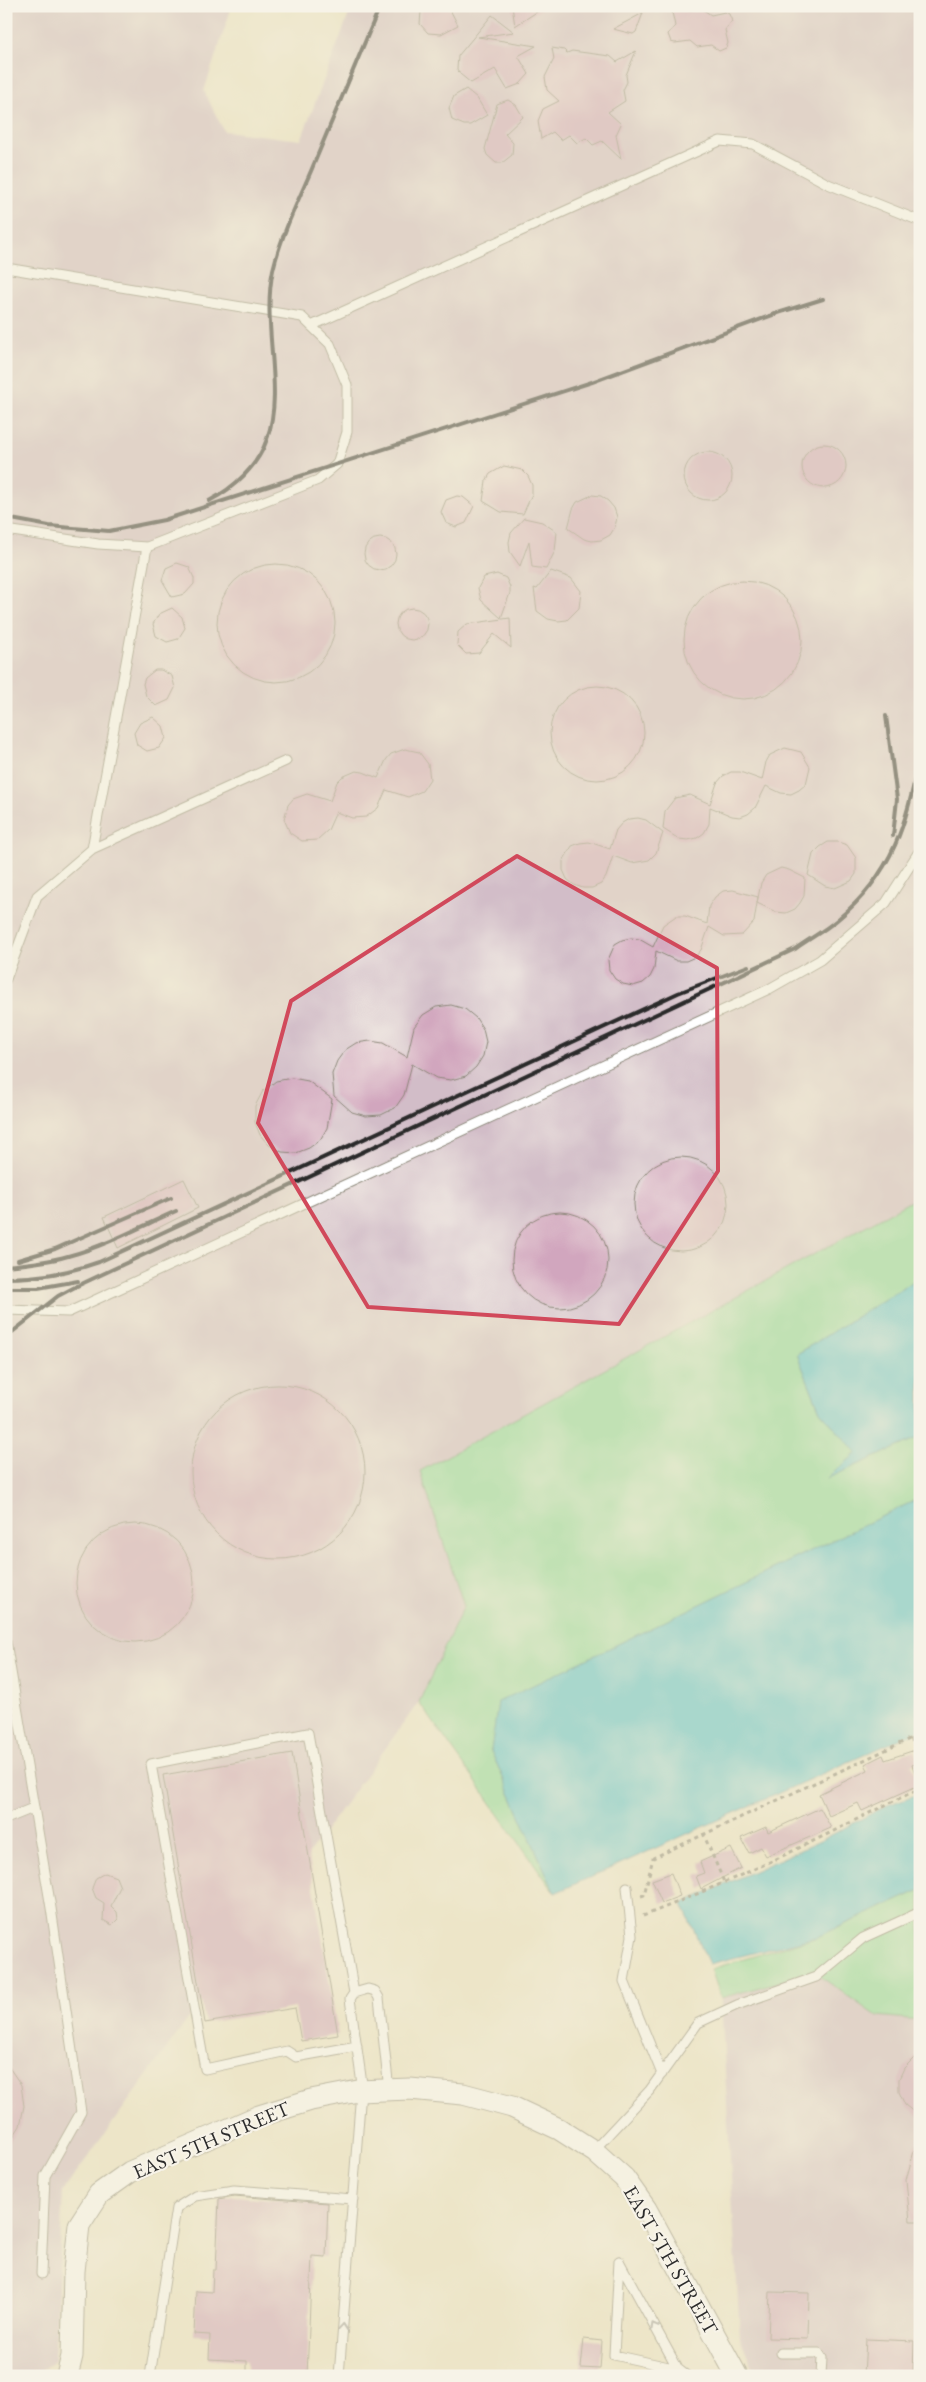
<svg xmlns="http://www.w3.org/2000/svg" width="926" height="2382" font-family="'EB Garamond',serif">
<rect width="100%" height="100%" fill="#f7f3e8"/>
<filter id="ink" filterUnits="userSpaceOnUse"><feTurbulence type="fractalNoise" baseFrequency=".02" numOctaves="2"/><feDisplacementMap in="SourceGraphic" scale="10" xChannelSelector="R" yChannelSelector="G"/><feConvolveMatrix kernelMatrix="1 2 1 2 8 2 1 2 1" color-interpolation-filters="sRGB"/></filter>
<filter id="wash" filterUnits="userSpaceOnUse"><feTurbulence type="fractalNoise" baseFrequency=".0096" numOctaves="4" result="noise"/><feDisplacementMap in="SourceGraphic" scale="20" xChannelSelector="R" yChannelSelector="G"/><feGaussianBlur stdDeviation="1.12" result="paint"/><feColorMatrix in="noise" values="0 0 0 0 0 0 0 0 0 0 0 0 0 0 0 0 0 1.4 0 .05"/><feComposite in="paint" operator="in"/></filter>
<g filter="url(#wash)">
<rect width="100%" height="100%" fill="#ede5c8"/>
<path fill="#d2bdc8" d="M6,6H232L204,91L224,131L301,140L352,6H920V1196L420,1471L464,1606L419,1702L63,2191L54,2361L33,2376H6Z
M814,1972L876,2016L920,2020V2376H757L740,2338L721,1998Z"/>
<path fill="#8cdc9b" stroke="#5c8463" d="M920,1196V1277L797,1354L820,1411L857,1453L828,1478L920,1437V1498L499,1702L491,1751L555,1893L419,1702L464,1606L420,1471Z
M920,1890V2020L876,2016L814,1972L721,1998L711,1969L817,1937Z"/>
<path fill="#58c5d0" stroke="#42787e" d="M920,1277V1437L826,1479L857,1453L820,1411L797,1354Z
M920,1498V1730L555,1893L491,1751L498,1702Z
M920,1793V1890L817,1937L709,1964L682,1904L822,1840L885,1806Z"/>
<g id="blocks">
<path fill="#d1a6be" d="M425,6H448L458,25L441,34L428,33L420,24L421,11Z
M512,6H546L515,26Z
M675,6H685L689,10L702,9L711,15L725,12L729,14L732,21L725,30L728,43L726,48L719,51L711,45L697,47L690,41L675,43L671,42L668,34L675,26L672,12Z
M643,13L636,32L633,34L613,29Z
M492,15L514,32L478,37L536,46L518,56L529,74L520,84L507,89L495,69L471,83L460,74L457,69L458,56Z
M552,48L564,50L567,53L572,51L610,56L617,62L636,51L626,75L627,82L623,90L625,101L608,112L621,124L616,135L621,159L602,141L593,145L586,138L577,143L569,135L561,140L553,132L541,139L538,121L543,109L559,101L547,90L545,77L554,59Z
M466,89L477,98L487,115L470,125H464L452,120L449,108L454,96Z
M508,100L516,105L523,117L505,134L513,143L512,155L502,163H496L487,155L485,149L497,104Z
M802 466a22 22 0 1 1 44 0a22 22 0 1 1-44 0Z
M684 476a24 24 0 1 1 48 0a24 24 0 1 1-48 0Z
M504,466L522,470L528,476L532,485V494L523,514L501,512L483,501L486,481L490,474Z
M592,495L601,496L608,501L614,508L617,517L615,527L610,535L601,540L592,541L584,539L568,528L573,509L577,502Z
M457,496L463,497L474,506L466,523L456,527L446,523L441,512L446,500Z
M524,518L542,522L557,532L555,551L546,569L532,567L529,541L520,566L510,552L509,542L511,533Z
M364 554a16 16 0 1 1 32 0a16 16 0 1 1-32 0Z
M177,563L189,567L194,578V584L185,594L172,597L162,580L166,568Z
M217 623a59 59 0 1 1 118 0a59 59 0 1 1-118 0Z
M551,571L571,578L581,591L579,608L567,620L558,621L548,619L537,611L534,588L537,589Z
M497,574L506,578L510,587V593L501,618L481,600L478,588L484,577Z
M684 640a59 59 0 1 1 118 0a59 59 0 1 1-118 0Z
M172,608L182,617L185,628L178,639L167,642L156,636L153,624L159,614Z
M396 624a16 16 0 1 1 32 0a16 16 0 1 1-32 0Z
M510,618L511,648L494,634L479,653L466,654L457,645L458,632L467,624Z
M155,670H161L172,676L175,688L169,700L156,706L146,696L143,684L145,678Z
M550 733a47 47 0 1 1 94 0a47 47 0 1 1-94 0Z
M153,717L163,726L166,738L159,748L147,751L137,745L134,733L140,723Z
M785,748L801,752L810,767L806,784L799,790L791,794L781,793L766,786L755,808L748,814L740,817L732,816L710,807L709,824L704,833L697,838L688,840L679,839L663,829L665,811L675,798L690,795L710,804L717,783L723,776L731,772H740L762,780L766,762L770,755Z
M405,749L419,752L428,764L430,779L422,791L408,797L386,790L378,808L366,817L352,818L336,812L328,830L317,840L302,841L290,833L284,819L288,805L293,799L307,794L330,801L337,782L342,777L356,771L363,772L378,778L386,760L391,754Z
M638,818L646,820L663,833L656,853L649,860L632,863L613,856L606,877L601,884L592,888H583L574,885L567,879L563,870V861L572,846L580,843L589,842L610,849L616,830L622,823L629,819Z
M828,842H838L847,845L856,858V874L851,881L835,888L825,886L808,875L813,854L820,847Z
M781,868L789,870L805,878L804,896L800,903L795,909L786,913L776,912L757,903L761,883L766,875Z
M733,890L758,897L754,922L742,935L724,936L709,927L701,950L695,957L686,961H677L656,951L654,969L650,977L643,983L633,986L623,984L615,979L609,970L608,960L615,944L622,940L631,938L639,939L653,947L663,925L676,916H685L707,924L709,906L715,897L723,891Z
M451,1005L465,1009L476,1018L483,1029L486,1042L483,1056L476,1067L466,1076L451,1080L436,1078L412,1064L404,1095L395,1108L381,1115L366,1116L352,1112L334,1096L332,1074L337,1061L345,1050L356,1043L370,1041L383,1043L407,1057L414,1027L423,1015L436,1007Z
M292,1078L308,1081L332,1099L327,1128L320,1140L309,1148L296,1153L282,1152L269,1145L260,1135L255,1122V1106L263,1091L276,1081Z
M634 1204a47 47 0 1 1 94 0a47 47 0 1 1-94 0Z
M184,1179L198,1208L118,1248L104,1217Z
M512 1260a48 48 0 1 1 96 0a48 48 0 1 1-96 0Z
M191 1472a87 87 0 1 1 174 0a87 87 0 1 1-174 0Z
M76 1583a59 59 0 1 1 118 0a59 59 0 1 1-118 0Z
M915,1750L920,1762L912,1765L919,1785L862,1811L858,1803L829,1816L819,1794L868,1770L865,1764L883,1755L885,1760Z
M292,1753L338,2035L301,2041L295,2008L205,2023L163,1775Z
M820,1808L831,1828L766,1856L761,1847L749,1853L741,1838L766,1827L768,1832Z
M731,1848L741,1868L701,1889L696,1876L704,1873L700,1862Z
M105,1873L116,1877L120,1887L111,1906L117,1912L118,1919L112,1925L103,1920L104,1903L96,1898L92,1888L96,1878Z
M671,1873L680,1896L662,1903L652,1880Z
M920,2052V2117L905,2105L899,2092V2079L904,2068Z
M6,2063L21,2085L24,2106L20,2126L6,2148Z
M916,2144L920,2145V2221H910L906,2180Z
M234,2196L328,2203L326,2257L312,2256L307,2376H247V2361L209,2359L210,2335L194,2334L196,2291L212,2292L213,2270H216L219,2199Z
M770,2292L809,2293L808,2339L768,2338Z
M584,2339L602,2341L600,2369L581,2368Z
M866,2339L914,2341L913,2376H864Z"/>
</g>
</g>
<g filter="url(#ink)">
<use href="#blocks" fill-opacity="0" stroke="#8c887a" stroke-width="1"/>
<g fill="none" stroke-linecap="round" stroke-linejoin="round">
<defs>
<path id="service" d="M6,268L302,317L330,344L347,385V432L337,464L318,480L147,547L98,544L6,530
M311,326L720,141L753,144L828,184L920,221
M92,849L286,761
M6,979L37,896L92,849L147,547
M6,1310L69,1312L769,989L820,960L886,903L920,850
M6,1642L51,1908L81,2112L45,2176L41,2274
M6,1819L33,1808
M627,1887L632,1936L624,1981L662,2074
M354,1993L308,1733L151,1764L205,2069L287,2051L296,2057L357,2046
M363,2091L350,1999L354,1993L368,1989L375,1991L379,1998L389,2090
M593,2151L650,2090L698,2023L737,2005L816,1977L863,1938L920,1912
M619,2261L614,2355L678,2369
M619,2261L678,2369L687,2376
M781,2353H819L822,2358L821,2376
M150,2376L176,2208L195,2196L234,2190L353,2199
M339,2376L361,2091"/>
<path id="tertiary" d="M67,2376L72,2356L74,2271L79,2225L99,2194L130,2172L259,2116L311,2100L358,2091L410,2089L463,2094L512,2107L559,2129L595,2152L624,2178L646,2209L737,2376"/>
</defs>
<use href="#service" stroke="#8c887a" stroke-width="11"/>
<use href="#tertiary" stroke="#8c887a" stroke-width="23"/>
<path stroke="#8c887a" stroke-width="3" stroke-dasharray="4 4" stroke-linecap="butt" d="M911,1738L920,1759
M703,1833L724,1882
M641,1896L644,1895L653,1858L920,1734
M643,1916C698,1894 753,1871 807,1844C845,1826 881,1806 920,1789"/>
<use href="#service" stroke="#fff" stroke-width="9"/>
<use href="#tertiary" stroke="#fff" stroke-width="21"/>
<path stroke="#2b2b2b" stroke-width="4" d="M209,501C234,488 258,466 267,439C285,389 261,325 273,270C281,236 297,203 311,171C334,116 357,61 380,6
M6,518L49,526L109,531L164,520L592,382L778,313L823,299
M886,716L897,799L893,836
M917,760L920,725
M18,1260L55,1249L171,1198
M6,1266C27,1264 48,1262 68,1256C105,1246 140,1227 176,1211
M6,1278C39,1278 68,1273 99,1262L678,993L748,966
M6,1288H38L78,1281
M6,1337L58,1296L75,1287L795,949C809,939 824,931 837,920C893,874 908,822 920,753"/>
</g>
<defs><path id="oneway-chevron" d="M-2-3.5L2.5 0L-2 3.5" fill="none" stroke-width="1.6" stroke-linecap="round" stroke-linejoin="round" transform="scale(1.25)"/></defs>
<g stroke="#a0a0a0">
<use href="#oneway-chevron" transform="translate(654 2326) rotate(-119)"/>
<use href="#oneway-chevron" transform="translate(343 2327) rotate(-85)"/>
</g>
</g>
<path d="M0 0H926V2382H0ZM517,856L717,968L718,1171L619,1324L368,1307L258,1123L291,1001Z" fill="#ede5c8" fill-opacity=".55" fill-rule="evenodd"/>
<path fill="none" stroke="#d1495b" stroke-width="4" stroke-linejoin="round" d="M517,856L717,968L718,1171L619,1324L368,1307L258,1123L291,1001Z"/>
<g text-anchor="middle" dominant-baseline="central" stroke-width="4.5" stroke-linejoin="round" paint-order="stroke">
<g font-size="20" fill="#2b2b2b" stroke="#f7f3e8">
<text transform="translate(211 2140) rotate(-23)">EAST 5TH STREET</text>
<text transform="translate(671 2260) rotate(60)">EAST 5TH STREET</text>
</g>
</g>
<rect width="926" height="2382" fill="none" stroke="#f7f3e8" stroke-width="25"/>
</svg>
